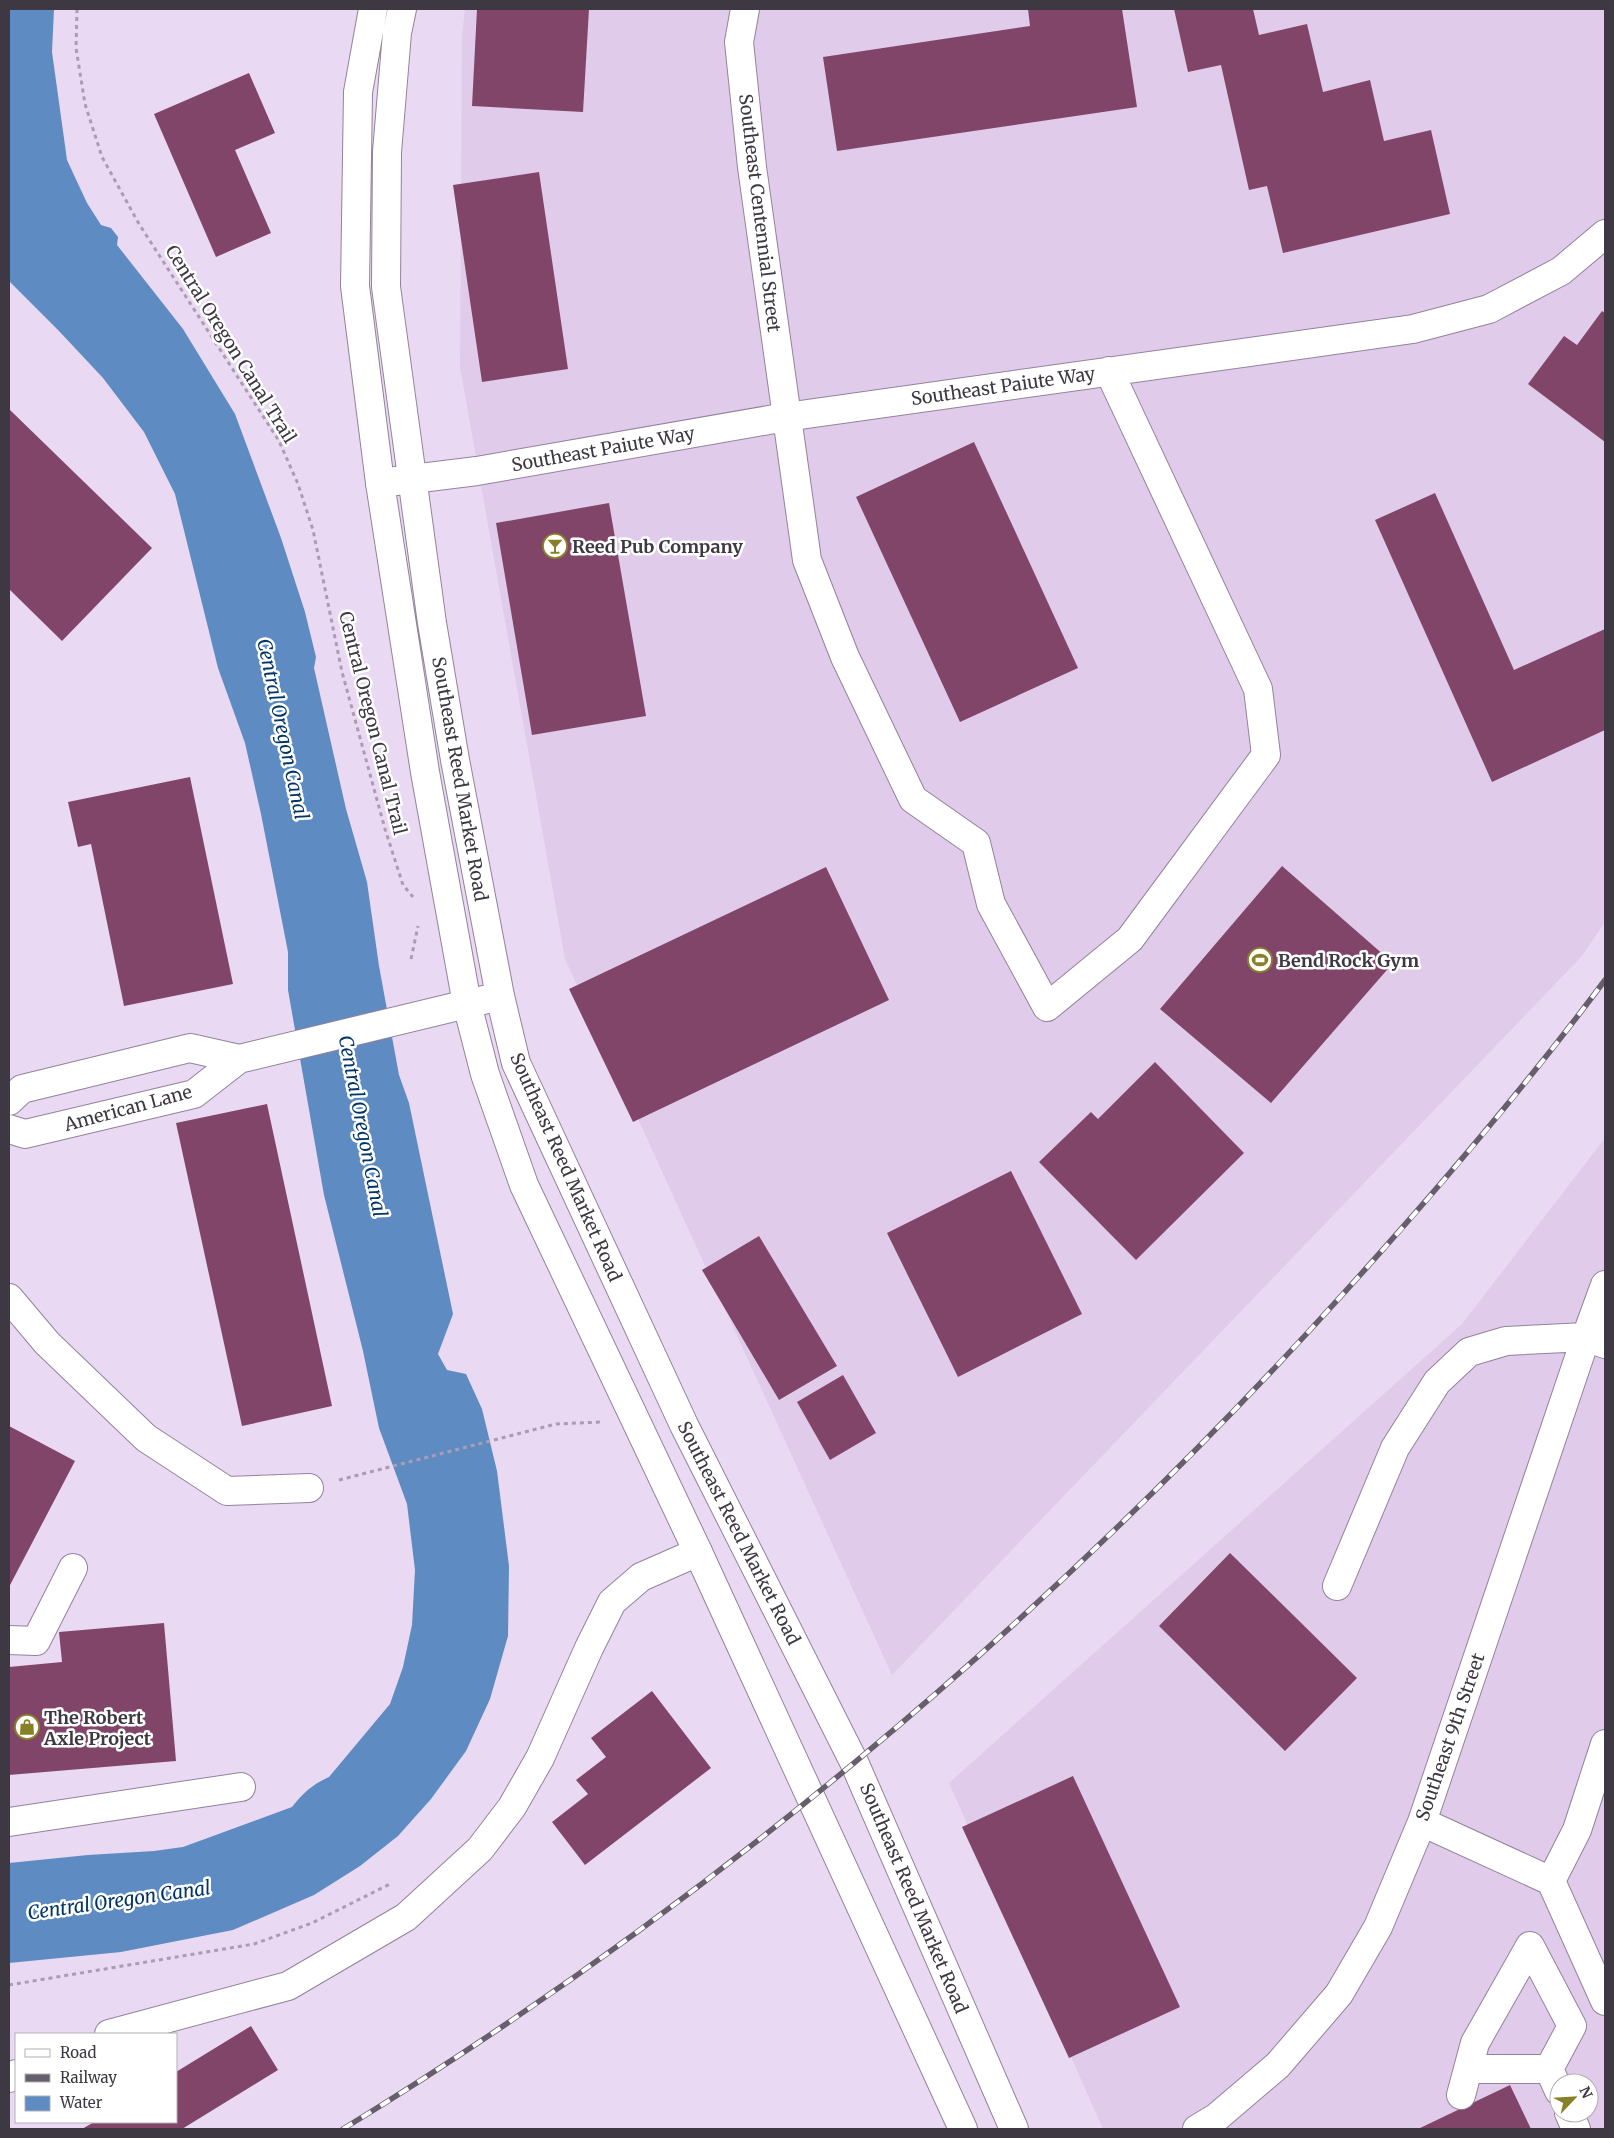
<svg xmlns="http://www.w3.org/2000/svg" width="1614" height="2138" font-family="Merriweather,serif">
<rect width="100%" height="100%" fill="#ead9f3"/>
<path fill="#e0cbeb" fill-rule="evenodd" d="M465,9H1605V922L1582,956L892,1675L565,959L460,367L462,37Z
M1605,1138V2129H1103L949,1783L1462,1324ZM1559,2083H1589V2113H1559Z"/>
<path fill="#5e8bc1" d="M9,9H54L52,52L67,160L87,203L101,225L111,228L118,237L117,245L183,329L235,414L281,538L305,612L316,657L314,668L346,809L367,882L379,966L399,1075L409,1103L453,1314L438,1354L447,1370L466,1374L482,1409L497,1471L509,1566L508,1636L490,1699L466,1751L431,1799L398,1836L360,1866L314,1895L233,1930L121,1952L9,1963V1863L88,1855L154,1851L183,1847L292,1807C303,1793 313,1784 329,1777L390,1704L403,1667L412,1625L415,1570L407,1504L379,1428L363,1351L324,1195L288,990V952L261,814L245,743L218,668L175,494L144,432L103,378L59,331L9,281Z"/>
<path fill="#82456a" d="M477,9H589L583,112L472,106Z
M1028,9H1122L1137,107L837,151L823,57L1030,26Z
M1174,9H1253L1259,35L1307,24L1323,92L1370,80L1384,141L1431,130L1450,214L1283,253L1267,186L1249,190L1221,65L1188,72Z
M249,73L275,133L235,150L271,233L216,257L154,114Z
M539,172L568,369L482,382L453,185Z
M1602,311L1605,313V442L1528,384L1564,336L1577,345Z
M9,409L152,548L62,641L9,589Z
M974,442L1078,668L960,722L856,497Z
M1435,493L1514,670L1605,629V730L1492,782L1375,520Z
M609,503L646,716L532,735L496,523Z
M190,777L233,984L124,1006L91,844L78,847L68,802Z
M1282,866L1393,963L1271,1103L1160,1009Z
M826,867L889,1000L633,1122L569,989Z
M1155,1062L1244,1153L1136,1260L1039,1162L1091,1112L1098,1119Z
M267,1104L332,1406L242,1426L176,1123Z
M1011,1171L1082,1314L958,1377L887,1233Z
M759,1236L837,1366L779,1400L702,1270Z
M843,1375L876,1433L830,1460L797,1402Z
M9,1426L75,1461L9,1587Z
M1230,1553L1357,1678L1285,1751L1159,1626Z
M164,1623L176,1761L9,1775V1667L62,1662L59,1632Z
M652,1691L711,1768L585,1865L552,1822L588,1794L576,1780L606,1757L591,1738Z
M1073,1776L1180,2007L1069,2058L962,1827Z
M251,2026L278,2070L182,2129H82L94,2122H176V2072Z
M1510,2085L1531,2129H1418Z"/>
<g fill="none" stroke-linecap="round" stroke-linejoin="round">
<defs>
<path id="minor" d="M745,9L739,42L752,167L807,560L845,657L913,799L976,843L991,904L1047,1007L1130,939L1266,755L1258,689L1109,371
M380,483L477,471L786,417L1413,329L1489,309L1561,271L1605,234
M9,1101L22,1089L190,1048L239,1059
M9,1129L25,1134L194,1094L239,1059L500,996
M9,1298L47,1343L146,1438L227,1491L309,1488
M1337,1586L1395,1448L1437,1382L1469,1352L1506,1341L1586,1337L1605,1344
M9,1640L36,1641L73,1568
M9,1822L241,1787
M1422,1822L1551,1881L1605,2001
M1551,1881L1577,1830L1605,1744
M109,2034L288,1986L406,1917L480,1849L512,1807L540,1758L589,1648L612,1602L641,1577L698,1552
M1468,2069H1549
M9,2078L16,2074
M1461,2095L1475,2043L1530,1946L1572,2026L1549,2069L1559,2091
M1569,2113L1576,2129
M1197,2129L1217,2117L1278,2065L1339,1994L1378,1927L1422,1822L1586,1337L1605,1285"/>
<path id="major" d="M373,9L358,92L355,286L380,483L425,772L467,1004L485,1074L524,1185L698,1552L963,2129
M402,9L397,33L387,152L386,287L432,623L455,760L500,996L516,1063L684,1425L854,1762L1014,2129"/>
</defs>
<use href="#minor" stroke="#92839a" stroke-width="30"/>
<use href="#major" stroke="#92839a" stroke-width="30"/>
<path stroke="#aa9db1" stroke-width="3" stroke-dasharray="4 4" stroke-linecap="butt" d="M77,9L76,48L85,104L102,157L139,224L279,441L298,484L313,530L342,672L385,829L403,885L413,897
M411,959L418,926
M339,1480L556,1424L601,1422
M9,1985L254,1944L312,1923L392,1883"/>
<use href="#minor" stroke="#fff" stroke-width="28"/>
<use href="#major" stroke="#fff" stroke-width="28"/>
<defs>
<path id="rail" d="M343,2129C701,1910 1027,1637 1311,1329C1414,1217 1514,1102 1605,980"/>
</defs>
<use href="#rail" stroke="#665e6b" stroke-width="5.5"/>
<use href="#rail" stroke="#fff" stroke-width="4" stroke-dasharray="11" stroke-linecap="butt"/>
</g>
<defs>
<symbol id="bar-ring" viewBox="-11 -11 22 22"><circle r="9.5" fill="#fff" stroke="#888027" stroke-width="1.5"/><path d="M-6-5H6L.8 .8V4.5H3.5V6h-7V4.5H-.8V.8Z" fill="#888027"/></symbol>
<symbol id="stadium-ring" viewBox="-11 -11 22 22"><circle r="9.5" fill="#fff" stroke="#888027" stroke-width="1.5"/><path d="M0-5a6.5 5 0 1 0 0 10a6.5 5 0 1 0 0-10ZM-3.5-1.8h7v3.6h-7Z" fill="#888027"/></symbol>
<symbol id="shop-ring" viewBox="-11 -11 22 22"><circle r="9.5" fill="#fff" stroke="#888027" stroke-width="1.5"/><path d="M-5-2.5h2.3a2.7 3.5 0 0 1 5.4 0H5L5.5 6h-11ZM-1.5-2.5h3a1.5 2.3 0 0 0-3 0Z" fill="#888027"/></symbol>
</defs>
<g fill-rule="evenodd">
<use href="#bar-ring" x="541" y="532" width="28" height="28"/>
<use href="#stadium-ring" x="1246" y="946" width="28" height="28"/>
<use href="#shop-ring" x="13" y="1713" width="28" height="28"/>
</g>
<g text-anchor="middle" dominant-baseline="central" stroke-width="5" stroke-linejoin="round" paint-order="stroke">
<g font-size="18" fill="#3e3842" stroke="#fff">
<text transform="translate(760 213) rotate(83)">Southeast Centennial Street</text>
<text transform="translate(231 344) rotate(58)">Central Oregon Canal Trail</text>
<text transform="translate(1003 386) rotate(-8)">Southeast Paiute Way</text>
<text transform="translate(603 449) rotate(-10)">Southeast Paiute Way</text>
<text transform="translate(373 723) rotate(76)">Central Oregon Canal Trail</text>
<text transform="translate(460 779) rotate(80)">Southeast Reed Market Road</text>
<text transform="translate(128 1108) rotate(-15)">American Lane</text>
<text transform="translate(566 1167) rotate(66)">Southeast Reed Market Road</text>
<text transform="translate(739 1533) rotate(63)">Southeast Reed Market Road</text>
<text transform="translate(1450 1737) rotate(-71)">Southeast 9th Street</text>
<text transform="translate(914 1898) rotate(67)">Southeast Reed Market Road</text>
</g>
<g font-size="18" font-weight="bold" fill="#3e3842" stroke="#fff" text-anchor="start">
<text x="572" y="546">Reed Pub Company</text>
<text x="1278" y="960">Bend Rock Gym</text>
<text x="44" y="1717">The Robert<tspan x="44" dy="21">Axle Project</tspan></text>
</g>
<g font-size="19" font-style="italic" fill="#023567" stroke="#fff">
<text transform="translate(283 729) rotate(78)">Central Oregon Canal</text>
<text transform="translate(363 1126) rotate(79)">Central Oregon Canal</text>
<text transform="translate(119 1900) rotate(-8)">Central Oregon Canal</text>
</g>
</g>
<rect width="1614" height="2138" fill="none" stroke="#3e3842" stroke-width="20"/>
<rect x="15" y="2033" width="162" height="90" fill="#ffffff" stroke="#b2afb3"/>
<rect x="25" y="2049" width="25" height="8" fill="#ffffff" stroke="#b2afb3"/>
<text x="60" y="2058" font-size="15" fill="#3e3842">Road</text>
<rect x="25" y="2074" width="25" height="8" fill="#665e6b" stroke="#b2afb3"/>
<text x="60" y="2083" font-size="15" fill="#3e3842">Railway</text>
<rect x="25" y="2096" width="25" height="15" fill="#5e8bc1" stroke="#b2afb3"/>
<text x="60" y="2108" font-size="15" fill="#3e3842">Water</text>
<g transform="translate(1574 2098) rotate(65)"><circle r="24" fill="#ffffff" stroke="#b2afb3"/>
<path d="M0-4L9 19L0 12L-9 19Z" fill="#888027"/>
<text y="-8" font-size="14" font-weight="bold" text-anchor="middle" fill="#3e3842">N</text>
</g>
</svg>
